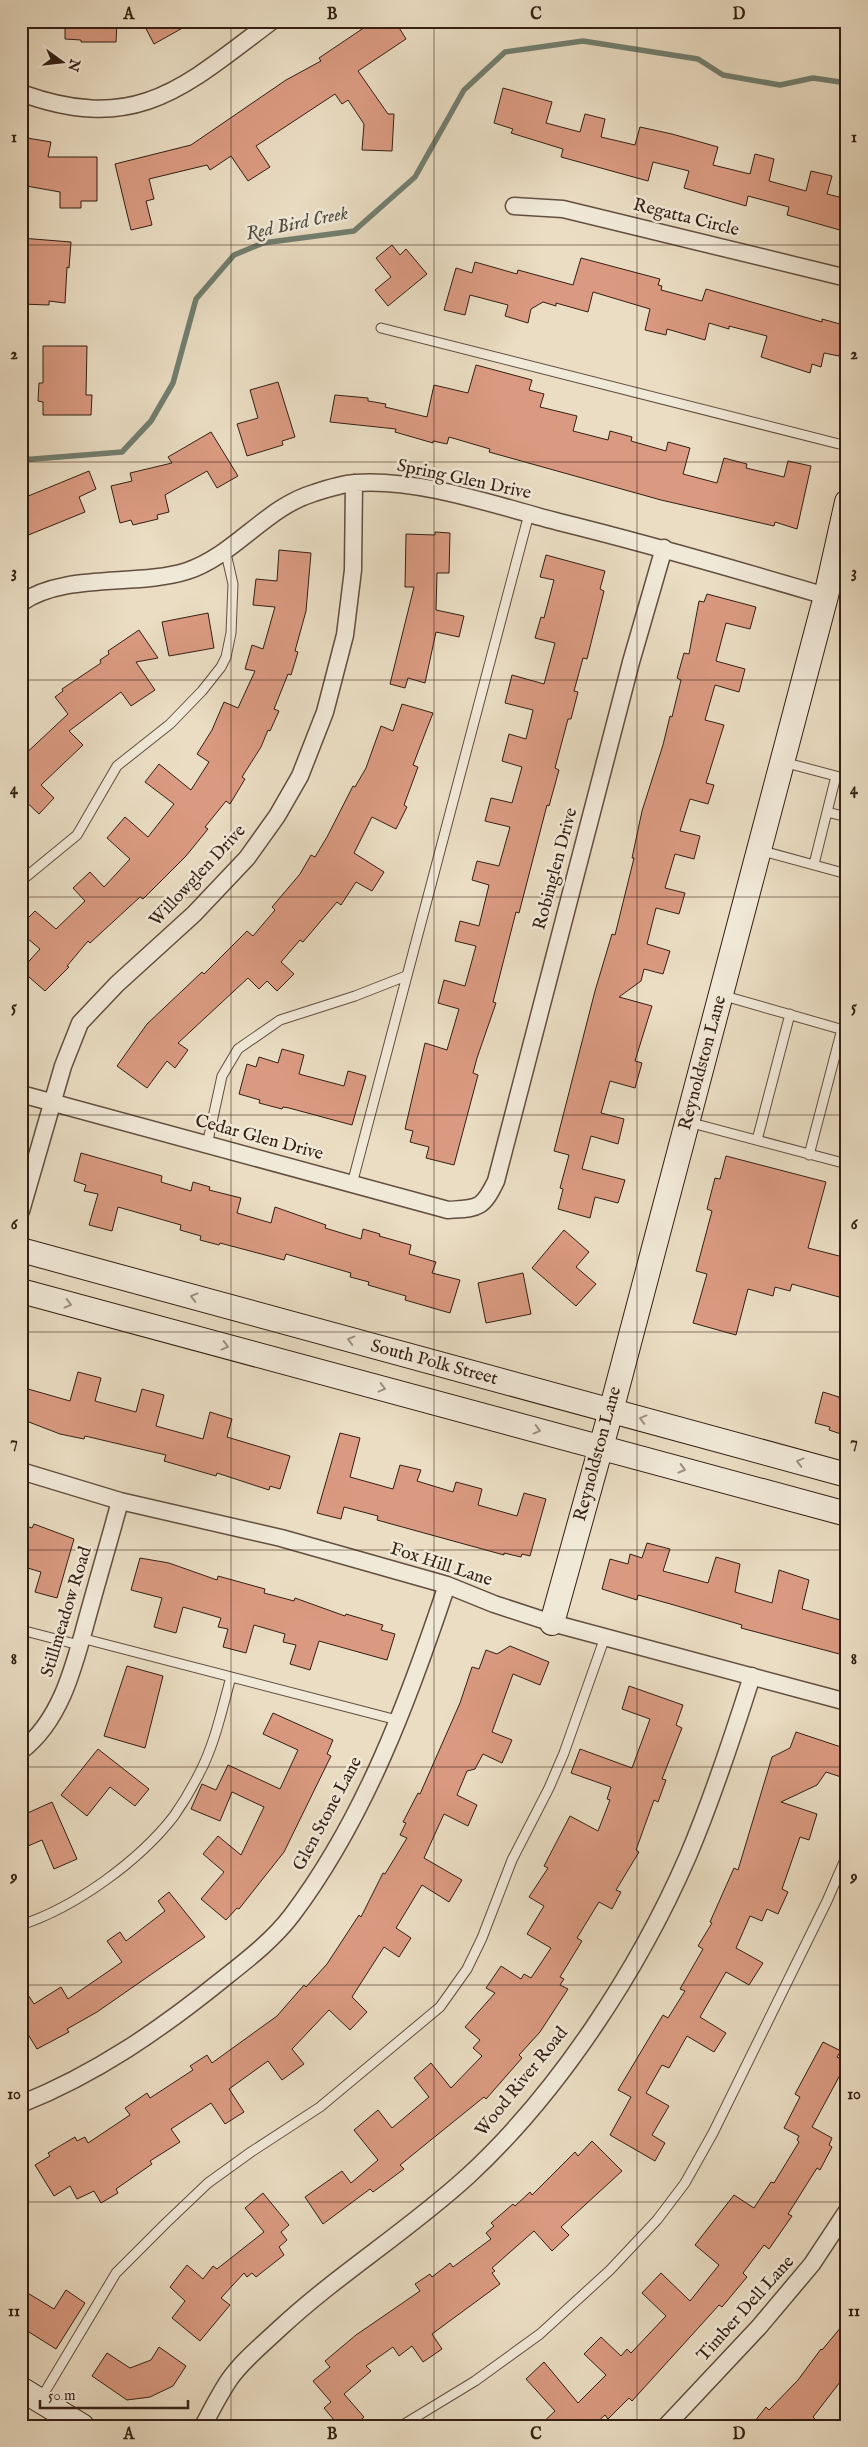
<svg xmlns="http://www.w3.org/2000/svg" width="868" height="2447" font-family="'IM FELL English',serif">
<rect width="100%" height="100%" fill="#eaddc3"/>
<filter id="stains"><feTurbulence type="fractalNoise" baseFrequency=".004" numOctaves="4"/><feColorMatrix values="0 0 0 0 .2 0 0 0 0 .09 0 0 0 0 .02 0 0 0 .5 -.17"/></filter>
<radialGradient id="worn" r=".72"><stop offset=".6" stop-color="#630" stop-opacity="0"/><stop offset="1" stop-color="#630" stop-opacity=".3"/></radialGradient>
<g fill="none" stroke-linecap="round" stroke-linejoin="round">
<path stroke="#717e6f" stroke-width="5.5" d="M21,460L122,452L151,421L173,383L196,299L234,255L263,243L354,231L415,177L464,90L505,52L583,41L698,59L723,75L780,85L813,78L847,83"/>
</g>
<path fill="#da9a81" stroke="#341f13" d="M65,21H117L116,42H81V40L65,39Z
M142,21H195L154,44Z
M374,21H395L406,39L358,71L388,114H394L392,151L362,150L364,124L348,100L342,104L335,94L256,146L270,167L248,181L231,156L210,170L207,165L149,179L154,199L146,201L152,225L131,230L115,164L191,145L286,80L321,61L319,58Z
M503,88L552,102L546,123L580,132L585,114L605,119L601,137L635,145L640,127L672,134L718,147L713,165L750,174L755,154L774,159L769,181L806,191L811,171L832,176L827,194L847,199V232L787,215L789,207L748,196L746,206L684,188L689,171L653,162L648,181L561,157L563,149L511,133L513,129L494,123Z
M21,137L51,142L48,157H97V201H81V208H60V192L21,185Z
M21,238L71,242L69,268L67,267L65,303L49,301V305L21,304Z
M392,245L400,255L406,249L427,274L388,306L375,290L391,277L376,258Z
M581,258L660,279L658,285L662,286L661,290L702,301L706,289L822,322V319L847,326L839,356L824,353L821,367L812,364L810,373L761,357L767,336L729,326V329L709,323L705,340L667,329L666,335L645,330L650,309L593,292L588,312L556,303V306L543,302L531,309L528,323L505,316L508,305L470,295L465,315L444,310L456,268L472,273L475,262L517,274L518,270L573,285Z
M43,346H87L86,395H92L91,415H43V402L38,401L39,383H43Z
M476,365L532,380L529,390L544,394L540,407L577,416L573,431L608,440L610,431L632,437L631,441L666,451L668,442L690,448L683,474L717,483L724,458L747,464L746,468L784,477L788,461L811,466L797,529L775,522L774,526L661,500L489,452L490,449L449,437L447,444L433,441V443L395,432L396,429L330,422L335,395L368,398V401L386,404L385,407L427,417L434,385L468,393Z
M278,382L295,437L282,441L283,445L247,456L237,424L258,418L250,390Z
M211,432L238,476L217,488L207,471L165,495L169,512L157,515L158,519L133,525L131,520L120,523L111,486L132,481L130,473L172,463L168,457Z
M89,471L96,489L79,497L85,512L21,538V499Z
M435,532L450,533L449,573H437L436,610L464,616L459,637L436,632L425,683L408,678L405,688L390,684L414,587H405L406,534L435,535Z
M279,550L311,553L306,611L295,651L298,652L291,675L288,674L274,709L279,711L270,731L268,730L261,747L242,777L245,779L230,804L226,801L205,827L208,829L186,856L143,899L140,897L90,943L88,941L67,966L69,967L45,991L21,970L40,949L21,933V925L35,911L56,929L85,901L73,888L90,872L104,887L130,859L107,838L125,817L148,837L174,804L145,782L159,764L191,790L209,762L197,754L212,730L224,702L238,708L255,671L245,669L252,645L263,649L275,607L253,605L256,579L277,581Z
M546,555L605,571L600,589L604,591L587,659L583,658L574,691L578,692L571,719H568L555,768L559,770L549,806L547,805L519,913L516,912L493,1002L496,1003L477,1058L473,1073L478,1075L454,1165L426,1158L429,1147L410,1142L413,1131L405,1129L425,1043L447,1050L459,1009L438,1003L444,980L465,986L476,946L455,941L460,921L479,926L489,885L472,880L477,861L499,866L510,827L485,821L491,798L512,803L522,767L502,761L509,734L526,739L533,710L505,703L512,675L544,684L555,643L535,638L541,617L544,618L554,580L540,577Z
M707,594L756,607L750,629L726,623L716,661L745,669L739,692L715,685L705,720L724,725L706,783L714,785L708,804L690,799L680,831L700,836L694,859L675,854L665,888L685,893L679,914L656,908L647,944L670,951L663,974L644,969L641,981L619,997L652,1006L635,1061L642,1063L635,1088L610,1081L601,1113L624,1119L618,1144L591,1136L582,1169L625,1180L618,1203L595,1197L590,1218L558,1209L563,1189L560,1188L569,1155L554,1151L595,991L612,934L615,935L634,858H632L642,811L663,745L670,716L672,717L681,680L677,678L684,653L689,654L699,601L704,602Z
M208,613L214,648L169,656L162,622Z
M139,630L158,658L136,662L155,690L131,706L121,692L69,731L83,745L41,785L54,798L39,814L21,797V758L68,714L55,697L63,691L62,689L101,663L100,660L109,654L108,651Z
M402,704L433,713L413,765L418,767L404,805L407,807L396,829L372,817L354,853L384,872L372,891L356,882L341,905L337,902L303,942L300,940L281,962L294,974L277,991L267,981L259,989L248,978L178,1043L188,1050L175,1068L167,1061L147,1088L117,1066L147,1024L202,972L204,974L247,931L253,936L275,910L272,907L300,874L311,855L315,857L327,837L353,786L355,787L366,768L381,726L393,731Z
M282,1049L304,1055L299,1074L344,1086L348,1071L366,1076L352,1125L289,1108L283,1107L282,1109L259,1103L260,1100L239,1094L247,1064L256,1067L259,1057L278,1063Z
M81,1153L162,1176L161,1182L191,1191L193,1182L210,1187L209,1190L241,1198L237,1213L271,1223L275,1207L326,1225L325,1228L361,1239L363,1229L380,1234L379,1236L411,1245L409,1254L436,1262L432,1273L460,1280L450,1313L405,1300L406,1296L368,1285L369,1282L350,1277L351,1273L286,1254L284,1260L220,1243L219,1245L200,1240L201,1236L180,1230L181,1225L118,1207L112,1231L89,1225L98,1194L84,1191L86,1185L74,1181Z
M726,1156L826,1182L808,1248L847,1258V1270L839,1297L792,1284L790,1291L775,1287L773,1296L748,1289L736,1335L693,1323L707,1274L696,1271L712,1211L707,1209L715,1178L720,1179Z
M564,1230L589,1252L576,1267L596,1284L576,1306L532,1268Z
M523,1273L531,1314L486,1323L478,1283Z
M78,1372L101,1378L95,1401L136,1412L142,1389L164,1395L156,1426L203,1439L210,1412L232,1419L227,1437L290,1456L280,1489L270,1486L269,1490L217,1473L216,1476L164,1461L166,1455L85,1436L84,1439L60,1434L21,1419V1387L70,1401Z
M845,1388H847V1436L829,1430L830,1427L815,1423L823,1392L839,1397L840,1402Z
M340,1433L360,1438L350,1477L393,1489L400,1465L421,1470L417,1481L453,1492L456,1482L482,1489L478,1505L517,1516L524,1493L546,1499L530,1556L522,1554L521,1557L504,1553V1555L377,1520L378,1516L344,1507L341,1519L317,1513Z
M21,1524L32,1528L34,1524L74,1539L57,1598L35,1592L41,1572L21,1566Z
M647,1543L670,1549L663,1571L708,1583L716,1557L740,1564L735,1592L772,1603L779,1570L809,1580L802,1609L847,1622V1656L741,1628L742,1625L674,1605L638,1595L637,1600L602,1589L610,1559L628,1564L630,1554L642,1558Z
M140,1558L169,1563L217,1580L218,1576L265,1589L264,1593L294,1601L295,1598L345,1616L346,1614L383,1625L381,1630L395,1634L387,1660L319,1641L310,1670L290,1664L296,1645L283,1642L285,1634L254,1625L246,1653L223,1647L228,1629L218,1627L221,1618L183,1607L176,1633L154,1627L162,1598L131,1590Z
M510,1646L549,1662L540,1685L513,1674L492,1732L512,1740L502,1763L483,1754L475,1769L467,1771L457,1795L477,1805L468,1826L444,1814L424,1858L462,1880L449,1902L422,1885L396,1928L411,1938L399,1957L384,1947L352,1997L367,2012L350,2030L329,2010L292,2049L304,2064L282,2080L268,2061L229,2089L244,2112L225,2124L211,2103L171,2129L180,2142L150,2161L152,2164L116,2189L118,2193L101,2203L94,2191L77,2199L70,2186L54,2196L35,2165L50,2156L48,2153L75,2137L77,2141L85,2137L88,2143L130,2115L125,2108L147,2093L150,2098L193,2070L190,2066L207,2055L212,2063L277,2016L304,1985L306,1987L327,1964L359,1915L361,1917L383,1873L385,1874L407,1838L400,1835L406,1823L403,1822L418,1793L420,1794L460,1703L472,1667L479,1669L486,1650L497,1654Z
M127,1666L163,1676L145,1748L104,1736Z
M629,1686L683,1705L676,1725L682,1728L662,1779L666,1780L658,1802L654,1800L636,1850L639,1852L616,1890L621,1892L612,1909L599,1902L577,1938L582,1941L560,1977L564,1979L560,1985L568,1989L540,2032L519,2055L522,2058L486,2099L484,2097L400,2165L404,2169L373,2192L370,2189L323,2224L305,2197L342,2171L351,2183L378,2160L354,2130L378,2110L392,2128L429,2097L414,2078L431,2063L451,2088L482,2056L473,2048L480,2040L465,2027L495,1993L486,1988L501,1966L521,1979L524,1974L531,1978L551,1948L527,1934L544,1906L529,1897L548,1868L544,1866L570,1816L598,1831L610,1800L607,1799L611,1787L571,1773L580,1749L632,1768L650,1719L622,1709Z
M273,1713L333,1740L327,1754L331,1756L284,1852L239,1909L237,1908L226,1920L201,1899L224,1872L203,1854L218,1836L241,1855L264,1807L232,1792L220,1821L191,1809L202,1784L216,1790L228,1765L280,1789L298,1750L263,1734Z
M796,1732L847,1749V1779L826,1772L817,1785L781,1802L817,1814L809,1840L800,1837L782,1889L788,1892L778,1914L767,1909L762,1921L750,1916L736,1948L763,1963L749,1985L726,1972L700,2017L726,2033L714,2052L687,2036L669,2068L662,2065L646,2093L669,2106L652,2135L665,2143L655,2161L610,2135L631,2097L618,2090L663,2015L668,2018L685,1991L680,1989L703,1949L698,1946L712,1923L710,1922L734,1868L738,1870L772,1757L790,1748Z
M98,1749L149,1789L135,1806L110,1787L87,1816L61,1795Z
M52,1802L77,1859L54,1869L42,1840L21,1849V1816Z
M169,1892L205,1937L97,2012L67,2029L69,2032L37,2049L21,2023V1984L34,2004L61,1987L68,1999L122,1962L107,1941L120,1932L126,1941L165,1911L158,1901Z
M823,2042L841,2051L837,2057L847,2062L812,2127L832,2138L829,2145L832,2147L820,2170L817,2168L788,2214L792,2216L769,2249L764,2245L743,2273L747,2277L722,2307L719,2305L632,2401L629,2398L608,2419L605,2415L593,2426H539L555,2411L526,2379L544,2362L578,2403L606,2375L584,2354L601,2337L621,2356L627,2349L631,2353L666,2316L642,2293L661,2273L690,2301L719,2265L695,2245L734,2195L754,2208L771,2182L774,2183L799,2142L797,2140L799,2136L784,2128L800,2097L795,2094Z
M592,2141L622,2171L561,2227L569,2235L552,2251L534,2231L492,2268L495,2271L492,2273L500,2284L432,2334L442,2349L423,2362L412,2346L399,2356L393,2347L366,2366L371,2371L344,2394L364,2417L354,2426H339L324,2408L331,2402L313,2381L330,2367L325,2361L356,2335L420,2291L415,2284L430,2274L432,2277L450,2263L453,2267L491,2239L486,2233L494,2226L491,2223L513,2204L515,2206L530,2192L532,2195L575,2152L578,2156Z
M263,2193L289,2225L281,2232L287,2240L279,2247L284,2255L256,2277L252,2273L247,2277L244,2273L221,2298L230,2305L200,2341L172,2318L185,2301L170,2287L187,2265L203,2279L213,2266L217,2269L264,2232L245,2208Z
M21,2289L54,2309L66,2290L85,2303L56,2349L21,2327Z
M847,2320V2373L813,2417L822,2426H751L766,2407L769,2410L798,2380L821,2349L822,2350Z
M159,2347L186,2366L173,2386L150,2397L127,2400L92,2376L107,2353L130,2368L151,2360Z"/>
<g fill="none" stroke-linecap="round" stroke-linejoin="round">
<defs>
<path id="lane" d="M381,328L847,446
M783,762L847,779
M827,812L847,817
M759,850L847,874
M814,864L836,776
M21,881L77,835L117,766L170,724L202,691L221,667L226,657L231,633L233,584L225,549
M721,995L847,1031
M688,1122L847,1164
M757,1140L790,1014
M207,1145L222,1076L238,1049L280,1020L355,996L406,976
M809,1155L842,1029
M352,1184L529,514
M21,1630L79,1645
M81,1638L397,1720
M21,1925C76,1907 139,1861 174,1816C183,1803 192,1788 199,1774C215,1744 222,1709 231,1677
M40,2400L116,2273L166,2223L208,2183L251,2152L320,2107L440,2007L467,1969L482,1938L512,1860L549,1788L564,1753L605,1637
M401,2426L475,2381L540,2334L610,2270L657,2220L685,2183L713,2133L827,1901L847,1855"/>
<path id="street" d="M21,93C137,135 184,87 272,21
M514,206L563,209L847,278
M21,603C65,572 137,587 187,571C235,555 266,507 314,493C326,489 342,484 355,483C419,478 497,506 559,522C649,544 738,570 826,596
M21,1094L448,1210C478,1208 482,1210 496,1181L631,662L664,548
M21,1211L63,1066L80,1023L117,984L194,914L247,858L277,816L300,776L325,712L345,635L353,570L354,483
M21,1471L120,1501L281,1538L447,1585L494,1604L552,1623L847,1702
M21,1751C66,1717 77,1652 92,1601C101,1568 111,1535 120,1501
M21,2104C96,2074 160,2030 223,1979C247,1960 273,1940 292,1915C365,1818 409,1699 447,1585
M203,2426C211,2411 219,2395 229,2380C242,2361 262,2345 279,2329C338,2274 408,2231 468,2176C559,2092 639,1969 688,1856C713,1797 733,1736 752,1676
M666,2426L759,2327L812,2264L847,2211"/>
<path id="secondary" d="M21,1250L847,1475
M21,1291L847,1514
M552,1623L611,1411L826,596L847,502
M21,2389L82,2426"/>
</defs>
<use href="#lane" stroke="#624e3f" stroke-width="11"/>
<use href="#street" stroke="#624e3f" stroke-width="19"/>
<use href="#secondary" stroke="#341f13" stroke-width="26"/>
<use href="#lane" stroke="#f1e9d8" stroke-width="9"/>
<use href="#street" stroke="#f1e9d8" stroke-width="16"/>
<use href="#secondary" stroke="#f1e9d8" stroke-width="24"/>
</g>
<defs><path id="oneway-chevron" d="M-2-3.5L2.5 0L-2 3.5" fill="none" stroke-width="1.6" stroke-linecap="round" stroke-linejoin="round" transform="scale(1.25)"/></defs>
<g stroke="#9c8e7f">
<use href="#oneway-chevron" transform="translate(194 1297) rotate(-165)"/>
<use href="#oneway-chevron" transform="translate(68 1304) rotate(15)"/>
<use href="#oneway-chevron" transform="translate(351 1340) rotate(-165)"/>
<use href="#oneway-chevron" transform="translate(225 1346) rotate(15)"/>
<use href="#oneway-chevron" transform="translate(382 1388) rotate(15)"/>
<use href="#oneway-chevron" transform="translate(643 1419) rotate(-165)"/>
<use href="#oneway-chevron" transform="translate(537 1430) rotate(15)"/>
<use href="#oneway-chevron" transform="translate(800 1462) rotate(-165)"/>
<use href="#oneway-chevron" transform="translate(682 1469) rotate(15)"/>
</g>
<path fill="none" stroke="#341f13" stroke-width="1" stroke-opacity="0.55" d="M231,21V2426M434,21V2426M637,21V2426M21,245H847M21,462H847M21,680H847M21,897H847M21,1115H847M21,1332H847M21,1550H847M21,1767H847M21,1985H847M21,2202H847"/>
<g text-anchor="middle" dominant-baseline="central" stroke-width="5" stroke-linejoin="round" paint-order="stroke">
<g font-size="18" fill="#341f13" stroke="#f1e9d8">
<text transform="translate(686 218) rotate(14)">Regatta Circle</text>
<text transform="translate(464 480) rotate(12)">Spring Glen Drive</text>
<text transform="translate(556 869) rotate(-75)">Robinglen Drive</text>
<text transform="translate(198 876) rotate(-47)">Willowglen Drive</text>
<text transform="translate(703 1063) rotate(-75)">Reynoldston Lane</text>
<text transform="translate(259 1138) rotate(15)">Cedar Glen Drive</text>
<text transform="translate(434 1363) rotate(15)">South Polk Street</text>
<text transform="translate(598 1454) rotate(-75)">Reynoldston Lane</text>
<text transform="translate(441 1565) rotate(18)">Fox Hill Lane</text>
<text transform="translate(67 1612) rotate(-73)">Stillmeadow Road</text>
<text transform="translate(328 1814) rotate(-62)">Glen Stone Lane</text>
<text transform="translate(522 2082) rotate(-51)">Wood River Road</text>
<text transform="translate(746 2309) rotate(-48)">Timber Dell Lane</text>
</g>
<g font-size="19" font-style="italic" fill="#524e41" stroke="#f1e9d8">
<text transform="translate(297 224) rotate(-12)">Red Bird Creek</text>
</g>
</g>
<rect width="868" height="2447" fill="none" stroke="#eaddc3" stroke-width="55"/>
<g transform="translate(62 62) rotate(105)" stroke="#f1e9d8" stroke-width="4" paint-order="stroke">
<path d="M0-4L9 19L0 12L-9 19Z" fill="#341f13"/>
<text y="-8" font-size="14" font-weight="bold" text-anchor="middle" fill="#341f13">N</text>
</g>
<path d="M40 2400v8h148v-8" fill="none" stroke="#341f13" stroke-width="2.5"/>
<text x="48" y="2400" font-size="15" fill="#341f13" stroke="#f1e9d8" stroke-width="4" paint-order="stroke">50 m</text>
<rect x="28" y="28" width="812" height="2392" fill="none" stroke="#341f13" stroke-width="2"/>
<g font-size="16" text-anchor="middle" font-weight="bold" fill="#341f13">
<text x="129" y="19">A</text>
<text x="332" y="19">B</text>
<text x="536" y="19">C</text>
<text x="739" y="19">D</text>
<text x="14" y="142">1</text>
<text x="854" y="142">1</text>
<text x="14" y="359">2</text>
<text x="854" y="359">2</text>
<text x="14" y="577">3</text>
<text x="854" y="577">3</text>
<text x="14" y="794">4</text>
<text x="854" y="794">4</text>
<text x="14" y="1012">5</text>
<text x="854" y="1012">5</text>
<text x="14" y="1229">6</text>
<text x="854" y="1229">6</text>
<text x="14" y="1447">7</text>
<text x="854" y="1447">7</text>
<text x="14" y="1664">8</text>
<text x="854" y="1664">8</text>
<text x="14" y="1882">9</text>
<text x="854" y="1882">9</text>
<text x="14" y="2099">10</text>
<text x="854" y="2099">10</text>
<text x="14" y="2316">11</text>
<text x="854" y="2316">11</text>
<text x="129" y="2439">A</text>
<text x="332" y="2439">B</text>
<text x="536" y="2439">C</text>
<text x="739" y="2439">D</text>
</g>
<rect width="100%" height="100%" filter="url(#stains)"/>
<rect width="100%" height="100%" fill="url(#worn)"/>
</svg>
